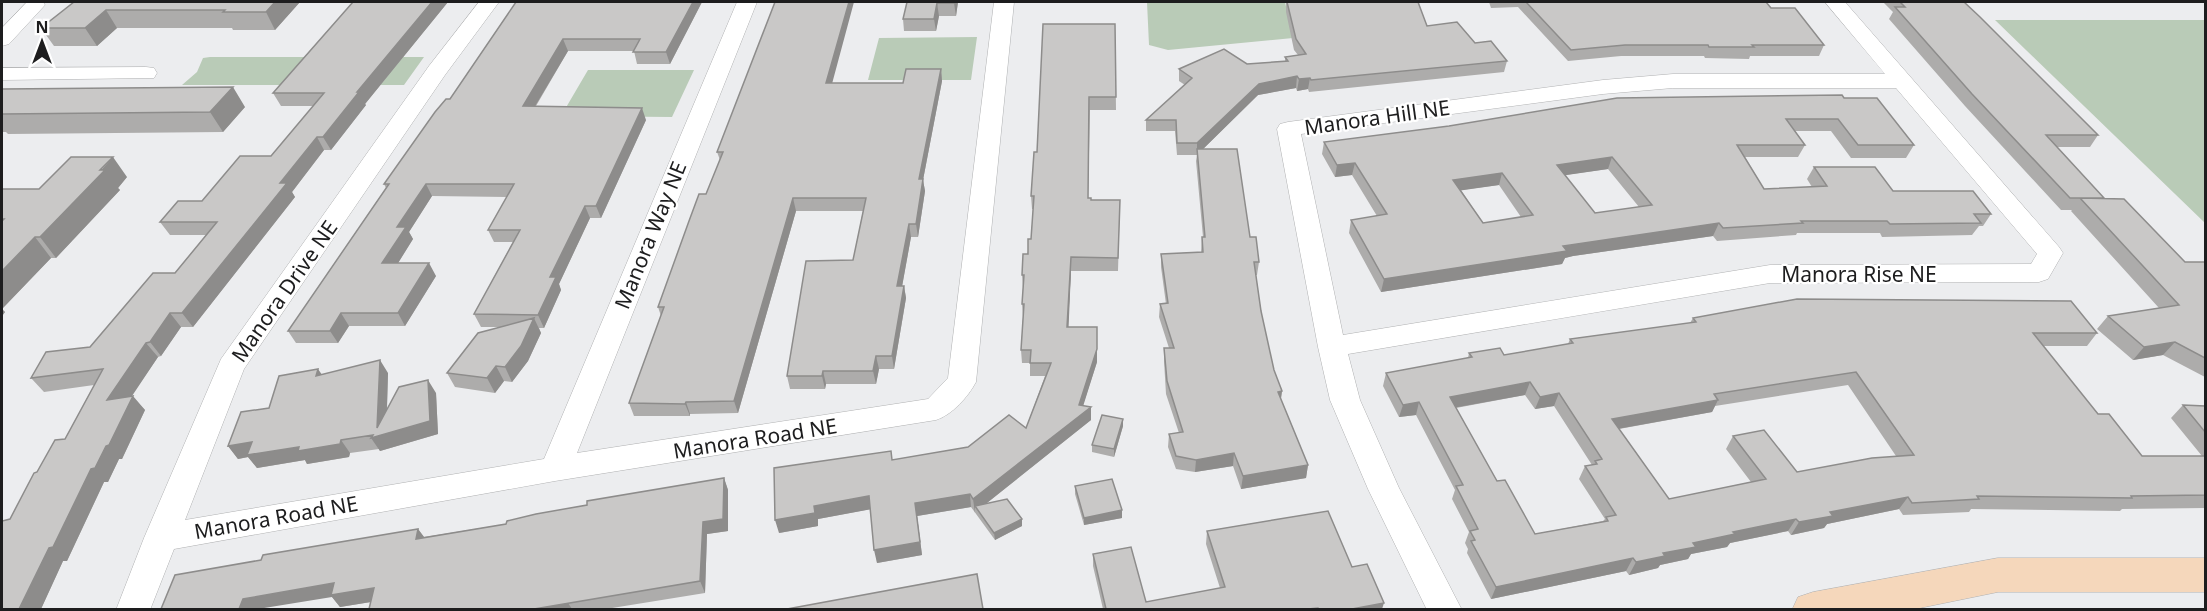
<svg xmlns="http://www.w3.org/2000/svg" width="2207" height="611" font-family="'Noto Sans',sans-serif">
<rect width="100%" height="100%" fill="#ecedef"/>
<path fill="#b9cbb7" d="M1147,2H1285L1293,38L1168,50L1149,45Z
M1995,20H2205V223Z
M977,37L971,80H868L879,38Z
M210,57H424L404,85H182L197,72L203,58Z
M588,70H694L672,117L561,116Z"/>
<g fill="none" stroke-linecap="round" stroke-linejoin="round">
<defs>
<path id="street" d="M27,2H43L45,5L9,44L2,46V28Z
M479,2H499L445,75L244,369L185,520L544,459L737,2H757L577,453L928,399L948,378L994,2H1014L976,382C968,397 952,415 936,420L555,481L174,549L150,610H116L144,538L221,359L429,66Z
M1825,2H1845L2059,247L2063,253L2048,279L2039,282L1770,283L1348,354L1360,400L1399,488L1462,610H1427L1368,489L1330,400L1318,347L1277,129L1280,124L1288,122L1603,80L1673,74H1885ZM1673,88H1896L2037,254L2031,264L1770,265L1343,335L1301,134L1603,94Z
M146,67L154,68L157,73L154,78L2,80V68Z"/>
<path id="secondary" d="M1998,558H2206V592H1998L1910,610H1792L1798,597L1813,592Z"/>
</defs>
<use href="#street" stroke="#b0b1b2" stroke-width="1"/>
<use href="#secondary" stroke="#b0b1b2" stroke-width="1"/>
<use href="#street" fill="#fff" fill-rule="evenodd"/>
<use href="#secondary" fill="#f5d7bb" fill-rule="evenodd"/>
</g>
<path fill="#adacab" fill-rule="evenodd" d="M74,2H300L275,30H233L232,28H117L97,46H54L41,28Z
M353,2H448L365,104L366,105L331,150H324L292,192L295,197L193,327H181L161,356L158,357L131,396L145,410L122,459H119L108,482H104L67,561H63L41,609H2L10,519L37,472L65,439L94,385L44,392L31,378L90,347L175,273L206,235H170L160,222L202,201L271,156L313,106H281L273,93Z
M516,2H702L670,64H637L634,51H568L536,106L646,120L601,218H590L559,284L561,290L544,328H539L541,333L528,361L512,382L504,381L495,393L455,387L447,373L500,327H481L474,314L513,242H494L488,230L507,197L432,196L409,232L413,239L398,263L436,276L405,326H349L338,343H296L288,331L386,188L384,184L450,99Z
M907,2H958L956,16H939L936,31H904L903,19Z
M1286,2H1418L1427,26L1475,43L1507,61L1504,72L1309,92L1308,89L1297,91L1296,88L1258,95L1203,149L1250,237L1259,262L1257,275H1256L1261,311L1274,370L1282,391L1281,399L1308,465L1306,478L1241,489L1233,466L1195,472L1176,469L1168,447L1169,434L1179,433L1166,394L1164,361V348H1169L1159,317L1160,304H1166L1161,267V254L1201,252L1202,237H1203L1196,161L1197,155H1177L1175,131H1146V120L1185,85L1179,81V69L1285,61V57L1298,55L1294,50L1286,12Z
M1489,2H1766L1771,8L1824,45L1819,56H1750L1749,59L1705,58L1704,56H1621L1568,61L1518,7L1491,8Z
M1883,2H1964L2098,135L2090,147H2057L2104,198L2185,262H2205V377L2163,355L2133,360L2097,329L2108,316L2159,308L2071,211L2072,210H2061L1965,106L1889,19L1893,12Z
M1115,24L1116,110H1090L1088,198L1091,200H1120L1118,271H1071L1068,327L1097,362L1083,405L1091,420L987,503L1022,526L995,540L971,507L917,516L922,555L877,563L871,509L818,519V526L779,533L892,460L968,447L1026,428L1045,376H1030V363H1022L1021,350L1023,317L1022,304L1023,288L1022,275L1031,239L1033,209H1032L1031,196L1037,152Z
M941,69L942,81L923,180L925,191L918,237H911L902,286H904L906,298L894,369H879L876,384H826L825,389H790L787,376L853,260L863,211H796L738,413L690,414V416H634L629,403L661,316L658,307L706,194L720,160L717,152L832,83H903Z
M2,89L245,107L223,132L8,134L6,132H2Z
M1844,98L1914,145L1906,158H1851L1831,131H1795L1805,145L1798,157H1745L1764,189L1812,187L1807,179L1814,167L1893,191L1991,214L1983,226H1979L1972,235L1882,237L1880,233H1797L1796,235L1717,241L1713,236L1573,256L1565,258L1562,264L1381,292L1349,233L1351,220L1377,216L1352,175L1335,177L1322,154L1324,142ZM1608,169L1639,207L1595,213L1565,175ZM1499,185L1521,217L1483,223L1461,190Z
M127,177L118,188L120,190L56,258H51L2,309L5,312L2,316V189H39Z
M1693,318L2097,333L2087,346H2043L2098,414L2142,456H2202L2171,418L2183,405L2205,406V508L2122,509L2120,511L1971,509L1969,512L1903,515L1899,509L1827,524L1824,528L1791,535L1788,531L1730,543L1727,547L1691,554L1688,559L1660,565L1658,568L1629,575L1626,571L1491,599L1467,553L1468,549L1465,543L1469,532L1452,499L1455,490L1416,415L1399,417L1383,386L1386,373L1468,358L1469,353L1504,355L1568,344L1570,339L1690,323ZM1848,385L1896,456L1797,472L1733,436L1726,449L1751,482L1669,499L1619,429L1712,412L1715,406ZM1525,395L1535,409L1554,406L1592,465L1585,466L1579,479L1605,519L1603,521L1535,534L1497,481L1456,408Z
M388,373L387,411L436,393L438,434L380,451L379,449L350,453L349,457L307,464L305,460L257,468L248,457L238,459L228,446L269,408L322,375Z
M1123,419V426L1114,457L1092,452V445Z
M724,478L728,490V531L707,534L705,593L606,609H369L371,602L340,607L332,597L261,560L418,529L424,537L506,524L587,505Z
M1075,486L1122,518L1084,525L1075,494Z
M1207,531L1352,567L1382,609H1103L1093,566V554L1146,602L1220,588L1206,544Z"/>
<path fill="#8d8c8b" d="M275,2H300L275,30L266,12Z
M432,2H448L365,104L366,105L331,150L323,137L357,92Z
M693,2H702L670,64L666,52Z
M849,2H854L829,95L826,83Z
M955,2H958L956,16L954,3Z
M937,3L939,16L936,31L934,19Z
M106,10L117,28L97,46L85,28Z
M563,39L568,51L528,118L523,106Z
M941,69L942,81L923,180L925,191L918,237L916,224L919,179Z
M1297,76L1296,88L1258,95L1198,154L1197,149V155V143L1259,84Z
M1310,78L1308,89L1297,91L1299,79Z
M233,87L245,107L223,132L210,112Z
M642,108L646,120L601,218L596,206Z
M317,137L324,150L292,192L295,197L193,327L182,313L280,183Z
M113,157L127,177L118,188L120,190L56,258L40,237Z
M1612,157L1608,169L1553,177L1557,165Z
M1355,163L1352,175L1335,177L1337,165Z
M1502,173L1499,185L1450,192L1453,180Z
M426,184L432,196L409,232L413,239L390,276L382,263L397,227Z
M793,198L796,211L738,413L734,401Z
M585,206L590,218L559,284L561,290L544,328L538,315L550,277Z
M1719,223L1713,236L1573,256L1565,258L1562,264L1381,292L1384,279L1577,244Z
M909,224L911,237L900,298L897,286Z
M35,237L51,258L2,309L5,312L2,316V271Z
M1071,257V271L1068,340L1067,327Z
M429,263L436,276L405,326L398,313Z
M904,286L906,298L894,369L892,356Z
M170,313L181,327L161,356L150,342Z
M341,313L349,326L338,343L330,331Z
M534,318L541,333L528,361L512,382L505,367Z
M1097,327V362L1080,416L1091,407V420L978,510L975,506V513L973,499L1079,405Z
M2175,342L2163,355L2133,360L2144,347Z
M146,343L158,357L120,414L107,400Z
M876,356L879,369L876,384L873,371Z
M380,360L388,373L386,434L428,380L436,393L438,434L380,451L371,438L377,428Z
M496,366L504,381L495,393L487,378Z
M318,369L327,382L316,376Z
M823,371L826,384L825,389L822,376Z
M1530,382L1525,395L1447,409L1450,397Z
M1282,391L1280,404L1278,392Z
M1559,393L1554,406L1535,409L1540,397Z
M133,396L145,410L122,459H119L108,482H104L67,561H63L41,609H19L49,548L91,469L106,446Z
M1718,400L1712,412L1606,431L1612,419Z
M686,402L690,414V416L685,404Z
M1419,402L1416,415L1399,417L1403,405Z
M1123,419V426L1114,457V449Z
M341,440L350,453L349,457L307,464L305,460L257,468L248,457L238,459L228,446L252,442Z
M1234,453L1233,466L1195,472L1196,460Z
M1308,465L1306,478L1241,489L1243,476Z
M724,478L728,490V531L707,534L705,593L700,581L703,522Z
M970,494L971,507L917,516L922,555L877,563L874,550L915,503Z
M869,496L872,509L818,519V526L779,533L775,520L814,506Z
M1908,497L1899,509L1827,524L1824,528L1791,535L1799,522L1830,512Z
M1122,510V518L1084,525V518Z
M1022,519V526L995,540L994,533Z
M1796,519L1788,531L1730,543L1727,547L1691,554L1688,559L1660,565L1658,568L1629,575L1636,562L1693,543L1733,532Z
M418,529L427,541L416,539Z
M1633,558L1626,571L1491,599L1496,587Z
M334,583L374,588L383,600L340,607L332,597L258,609H239L243,599Z
M568,603L572,609H534Z
M1384,603L1382,609H1352Z"/>
<path fill="#c9c8c7" stroke="#8d8c8b" stroke-width="1.5" fill-rule="evenodd" d="M74,2H275L266,12H223L225,10H106L85,28H41Z
M353,2H432L357,92H359L323,137H317L280,183H287L182,313H170L150,342L146,343L107,400L133,396L109,445L106,446L95,468L91,469L53,547L49,548L19,609H2V521L10,519L34,473L37,472L55,440L65,439L103,369L31,378L46,352L90,347L153,273H175L217,222H160L178,201H202L240,156H271L324,93H273Z
M516,2H693L666,52H633L640,39H563L523,106L642,108L596,206H585L550,277H556L538,315L474,314L520,230H488L514,184H426L397,227H406L382,263H429L398,313H341L330,331H288L389,184H384L435,112L446,99H450Z
M775,2H849L826,83H903L906,69H941L919,179H923L916,224H909L897,286H904L892,356H876L873,371H823L822,376H787L806,261L853,260L866,198H793L734,401L686,402L685,404L629,403L664,307H658L689,221L699,194H706L723,152H717Z
M907,2H955L954,3H937L934,19H903Z
M1287,2H1418L1427,26L1457,22L1475,43L1491,41L1507,61L1311,80L1310,78L1299,79L1297,76L1259,84L1197,143H1177L1176,120H1146L1192,78L1179,69L1224,49L1247,64L1288,61L1285,57L1306,54L1296,39Z
M1526,2H1766L1771,8H1795L1824,45H1752L1754,47H1709L1708,45H1625L1571,50Z
M1900,2H1964L1980,17L2098,135H2046L2104,198H2070L1972,94L1895,7H1905Z
M1043,24H1115L1116,97H1089L1088,198H1091V200H1120L1118,258L1071,257L1067,327H1097V349L1079,405L1091,407L973,499L970,494L915,503L920,542L874,550L869,496L814,506L815,513L775,520L774,468L891,451L892,460L968,447L1009,415L1026,428L1051,363H1030L1031,350H1021L1024,304H1022L1024,275H1022L1023,254H1028V239H1031L1034,196H1031L1034,152H1037Z
M233,87L210,112L2,114V89Z
M1842,95L1844,98H1877L1914,145H1858L1838,119H1786L1805,145H1737L1764,189L1827,186L1814,167H1875L1893,191H1973L1991,214H1974L1981,223L1890,224L1887,221H1801L1803,223L1723,228L1719,223L1577,244L1563,246L1567,251L1384,279L1351,220L1387,214L1355,163L1337,165L1324,142L1449,126L1617,98ZM1612,157L1652,205L1595,213L1557,165ZM1502,173L1533,215L1483,223L1453,180Z
M1197,149H1237L1250,237H1256L1259,262H1254L1261,311L1274,370L1282,391L1278,392L1308,465L1243,476L1234,453L1196,460L1176,456L1169,434L1183,432L1167,381L1164,348H1174L1160,304L1168,303L1161,254L1203,252L1202,237H1205Z
M71,157H113L100,170H105L40,237H35L2,271V221L4,219H2V189H39Z
M2080,198L2124,199L2185,262H2205V358L2175,342L2144,347L2108,316L2179,305Z
M1797,299L2071,301L2097,333H2033L2098,414H2109L2142,456H2205V495L2131,496L2132,498L1977,496L1979,499L1912,503L1908,497L1830,512L1833,516L1799,522L1796,519L1733,532L1735,534L1693,543L1696,547L1663,553L1665,556L1636,562L1633,558L1496,587L1471,541L1475,540L1470,531L1478,529L1456,486L1463,485L1419,402L1403,405L1386,373L1472,357L1469,353L1500,348L1504,355L1573,343L1570,339L1696,322L1693,318ZM1856,372L1914,455L1872,458L1797,472L1764,430L1733,436L1766,479L1669,499L1612,419L1718,400L1714,394ZM1530,382L1540,397L1559,393L1602,459L1595,461L1597,464L1585,466L1616,515L1606,517L1608,521L1535,534L1505,480L1497,481L1450,397Z
M534,318L521,346L505,367L496,366L487,378L447,373L478,333Z
M380,360L377,428L399,387L428,380L430,421L371,438L373,435L341,440L340,444L298,451L299,447L247,455L252,442L228,446L241,412L269,408L279,376L318,369L316,376Z
M2183,405L2205,406V432Z
M1102,415L1123,419L1114,449L1092,445Z
M724,478L723,519L703,522L700,581L534,609H369L374,588L331,595L334,583L243,599L239,609H161L175,575L261,560L263,555L418,529L416,539L506,524L507,521L536,514L587,505V501Z
M1112,479L1122,510L1084,518L1075,486Z
M1007,499L1022,519L994,533L975,506Z
M1328,511L1352,567L1367,564L1384,603L1352,609H1319L1318,608L1308,609H1106L1093,554L1131,547L1146,602L1225,587L1207,531Z
M977,574L983,609H787Z"/>
<g text-anchor="middle" dominant-baseline="central" stroke-width="4.5" stroke-linejoin="round" paint-order="stroke">
<g font-size="21" fill="#1d1d1e" stroke="#fff">
<text transform="translate(1377 117) rotate(-8)">Manora Hill NE</text>
<text transform="translate(650 235) rotate(-68)">Manora Way NE</text>
<text x="1859" y="274">Manora Rise NE</text>
<text transform="translate(284 291) rotate(-55)">Manora Drive NE</text>
<text transform="translate(755 438) rotate(-9)">Manora Road NE</text>
<text transform="translate(276 517) rotate(-10)">Manora Road NE</text>
</g>
</g>
<rect width="2207" height="611" fill="none" stroke="#1d1d1e" stroke-width="6"/>
<g transform="translate(42 42)" stroke="#ffffff" stroke-width="4.5" paint-order="stroke">
<path d="M0-4.5L10 22L0 15L-10 22Z" fill="#1d1d1e"/>
<text y="-9" font-size="16" font-weight="bold" text-anchor="middle" fill="#1d1d1e">N</text>
</g>
</svg>
